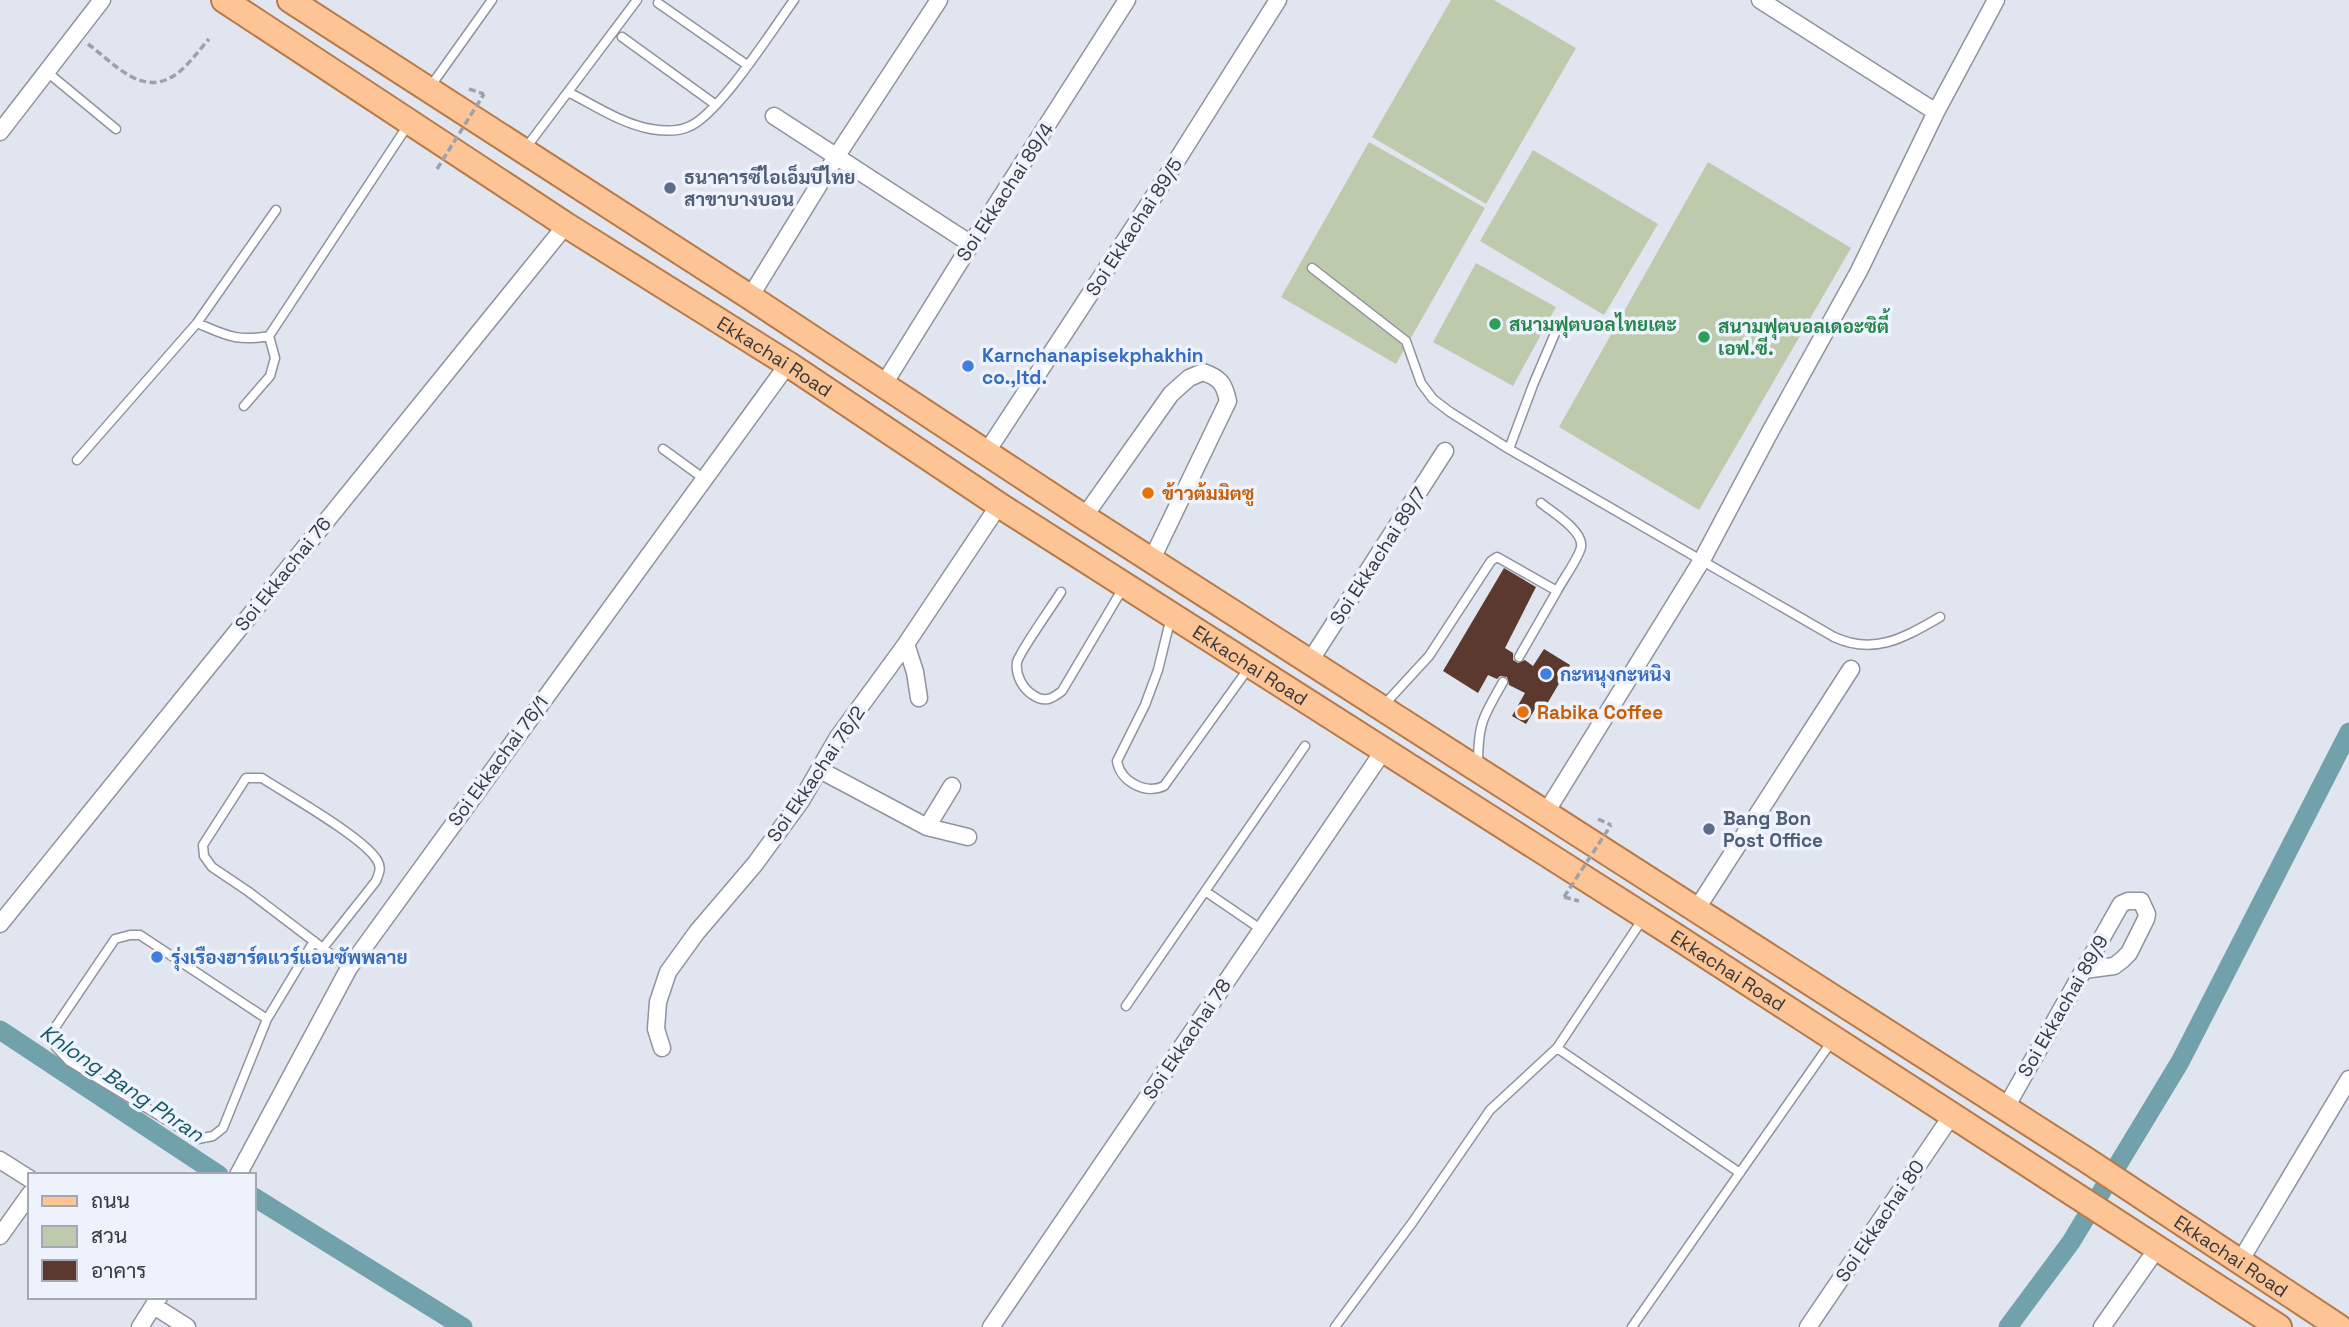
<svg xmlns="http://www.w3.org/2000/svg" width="2349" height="1327" font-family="'Space Grotesk',Sarabun,sans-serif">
<rect width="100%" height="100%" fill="#e1e5f0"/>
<path fill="#bdcaac" d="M1451,0H1494L1576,48L1486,204L1372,137Z
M1369,142L1485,208L1396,364L1281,297Z
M1533,150L1658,224L1604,315L1480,241Z
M1708,162L1851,248L1699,510L1559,427Z
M1476,263L1556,307L1513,386L1433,342Z"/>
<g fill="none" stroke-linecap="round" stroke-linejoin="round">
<path stroke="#71a1aa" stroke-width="19" d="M0,1030L219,1175
M254,1197L463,1327
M2008,1327L2071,1242L2180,1062L2349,732"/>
</g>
<path fill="#5b392e" d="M1504,568L1536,587L1505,648L1513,653V660L1518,663L1525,660L1533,666L1544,649L1570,665L1544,709L1538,704L1526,724L1512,716L1525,693L1509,685L1507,677L1500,676L1497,679L1488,675L1478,693L1443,671Z"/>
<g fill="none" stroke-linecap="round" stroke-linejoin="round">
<defs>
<path id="lane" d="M658,3L747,65
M622,37L716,105
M47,72L116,129
M430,87L492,0
M568,92C594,105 622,124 651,129C663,131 677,132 688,127C718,116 773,29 794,0
M525,149L637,0
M1312,268L1406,341L1421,383L1433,399L1450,412L1509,449L1834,637C1875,656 1905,637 1940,617
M197,323L276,210
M244,406L270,376L275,358L269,336
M663,449L703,478
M1509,449L1533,385L1556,331
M77,460L197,323C226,335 236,342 269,336L408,125
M1541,503C1552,512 1584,531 1581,547C1580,556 1562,581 1557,591
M1061,592C1053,605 1020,651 1017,662C1015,675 1023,689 1033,695C1044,703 1052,699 1062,691L1123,588
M1171,617L1158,670L1145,705L1117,761C1120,781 1145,795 1164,786L1248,669
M1383,706L1429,656L1491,561L1497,557L1557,591L1519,657
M1478,764C1478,723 1483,717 1503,682
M1205,891L1262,930
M323,948L376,881C379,873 382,868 377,860C363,837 288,795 262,778H246L203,845L204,856L212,867L249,892L349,968
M1126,1006L1305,746
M267,1019L140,935H130L115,939L54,1029L56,1047L69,1061L198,1139L213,1136L223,1128L267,1019L314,941
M1557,1048L1740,1173
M1335,1327L1412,1223L1490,1110L1557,1048L1642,920
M1632,1327L1832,1041"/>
<path id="street" d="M1760,0L1936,112
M774,116L971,244
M0,132L102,0
M750,297L836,157L939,0
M884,384L971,244L1127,0
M986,453L1160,187L1278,0
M1084,517L1171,394L1189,378L1203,372C1220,378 1224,383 1228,401L1152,559
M906,644L915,672L919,698
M1310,661L1445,451
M820,770L927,827L968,837
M1545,814L1702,560L1771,430L1859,271L1936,112L1996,0
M927,827L952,786
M1696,910L1851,669
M0,924L566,225
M662,1048L656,1029L658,1002L668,972L697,932L755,864L801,801L838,737L906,644L999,505
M2005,1109L2121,904L2128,901H2141L2147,914L2146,919L2129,953L2122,960L2114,966L2084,970
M0,1160L30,1179
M238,1175L349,968L788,364
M0,1236L30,1194
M2239,1263L2349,1079
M154,1306L187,1327
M140,1327L159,1297
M991,1327L1384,750
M1808,1327L1952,1115
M2102,1327L2156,1250"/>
<g id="primary">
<path id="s1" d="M224,0L566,225L788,364L999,505L1677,937L2279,1327"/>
<path id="s2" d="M290,0L750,297L1084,517L2085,1159L2339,1327"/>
</g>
</defs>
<use href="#lane" stroke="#8f939d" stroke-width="11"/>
<use href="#street" stroke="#8f939d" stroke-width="19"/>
<use href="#primary" stroke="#b77a48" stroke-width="28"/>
<path stroke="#9ea1a9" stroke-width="3.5" stroke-dasharray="7 3.5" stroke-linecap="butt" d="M88,44C116,65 144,100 179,72C190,63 200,49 209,39
M469,89L484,94
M1598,819L1611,825
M1564,897L1579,901"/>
<use href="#lane" stroke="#fff" stroke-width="8"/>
<use href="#street" stroke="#fff" stroke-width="16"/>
<use href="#primary" stroke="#fdc495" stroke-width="24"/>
<path stroke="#9ea1a9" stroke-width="3.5" stroke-dasharray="7 3.5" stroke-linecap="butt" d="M437,169L484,94
M1564,897L1611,825"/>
</g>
<g fill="#5c6f8a" stroke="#eef2fd" stroke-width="2.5">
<circle cx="670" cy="188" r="7"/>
<circle cx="1709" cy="829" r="7"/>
</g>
<g fill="#2e9e5b" stroke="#eef2fd" stroke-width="2.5">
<circle cx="1495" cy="324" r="7"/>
<circle cx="1704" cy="337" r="7"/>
</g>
<g fill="#3f7fe0" stroke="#eef2fd" stroke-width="2.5">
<circle cx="968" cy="366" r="7"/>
<circle cx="1546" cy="674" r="7"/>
<circle cx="157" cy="957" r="7"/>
</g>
<g fill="#e8710a" stroke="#eef2fd" stroke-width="2.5">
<circle cx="1148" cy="493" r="7"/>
<circle cx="1523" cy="712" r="7"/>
</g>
<g text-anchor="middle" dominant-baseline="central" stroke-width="7" stroke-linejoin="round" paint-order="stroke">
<g font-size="19" font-weight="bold" fill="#4e5e75" stroke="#eef2fd" text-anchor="start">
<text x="684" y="177">ธนาคารซีไอเอ็มบีไทย<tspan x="684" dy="22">สาขาบางบอน</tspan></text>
<text x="1723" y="818">Bang Bon<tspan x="1723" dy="22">Post Office</tspan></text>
</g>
<g font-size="19" fill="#36383c" stroke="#eef2fd">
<text transform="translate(1005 192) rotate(-57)">Soi Ekkachai 89/4</text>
<text transform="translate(1134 227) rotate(-57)">Soi Ekkachai 89/5</text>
<text stroke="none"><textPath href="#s1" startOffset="656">Ekkachai Road</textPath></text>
<text transform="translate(1378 556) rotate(-57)">Soi Ekkachai 89/7</text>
<text transform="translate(283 574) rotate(-51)">Soi Ekkachai 76</text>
<text stroke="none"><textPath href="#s1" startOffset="1223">Ekkachai Road</textPath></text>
<text transform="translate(498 761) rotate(-54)">Soi Ekkachai 76/1</text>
<text transform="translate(816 774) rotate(-56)">Soi Ekkachai 76/2</text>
<text stroke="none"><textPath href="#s1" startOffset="1790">Ekkachai Road</textPath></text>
<text transform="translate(2063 1006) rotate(-60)">Soi Ekkachai 89/9</text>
<text transform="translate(1187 1039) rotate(-56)">Soi Ekkachai 78</text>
<text transform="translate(1880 1221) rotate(-56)">Soi Ekkachai 80</text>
<text stroke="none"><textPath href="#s2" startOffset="2312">Ekkachai Road</textPath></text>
</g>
<g font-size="19" font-weight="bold" fill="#27864d" stroke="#eef2fd" text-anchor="start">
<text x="1509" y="324">สนามฟุตบอลไทยเตะ</text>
<text x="1718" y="326">สนามฟุตบอลเดอะซิตี้<tspan x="1718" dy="22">เอฟ.ซี.</tspan></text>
</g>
<g font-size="19" font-weight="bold" fill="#366cbe" stroke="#eef2fd" text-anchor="start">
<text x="982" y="355">Karnchanapisekphakhin<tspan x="982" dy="22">co.,ltd.</tspan></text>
<text x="1560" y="674">กะหนุงกะหนิง</text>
<text x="171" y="957">รุ่งเรืองฮาร์ดแวร์แอนซัพพลาย</text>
</g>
<g font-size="19" font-weight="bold" fill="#c56008" stroke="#eef2fd" text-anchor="start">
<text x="1162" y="493">ข้าวต้มมิตซู</text>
<text x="1537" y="712">Rabika Coffee</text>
</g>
<g font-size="21" font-style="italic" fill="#165964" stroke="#eef2fd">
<text transform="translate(122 1083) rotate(34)">Khlong Bang Phran</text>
</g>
</g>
<rect x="28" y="1173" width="228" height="126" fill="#eef2fd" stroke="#a4a8b0" stroke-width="2"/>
<rect x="42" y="1196" width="35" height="10" fill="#fdc495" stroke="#a4a8b0" stroke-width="2"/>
<text x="91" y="1208" font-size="21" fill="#36383c">ถนน</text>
<rect x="42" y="1226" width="35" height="21" fill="#bdcaac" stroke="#a4a8b0" stroke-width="2"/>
<text x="91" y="1243" font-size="21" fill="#36383c">สวน</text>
<rect x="42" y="1260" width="35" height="21" fill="#5b392e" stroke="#a4a8b0" stroke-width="2"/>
<text x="91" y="1278" font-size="21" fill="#36383c">อาคาร</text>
</svg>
